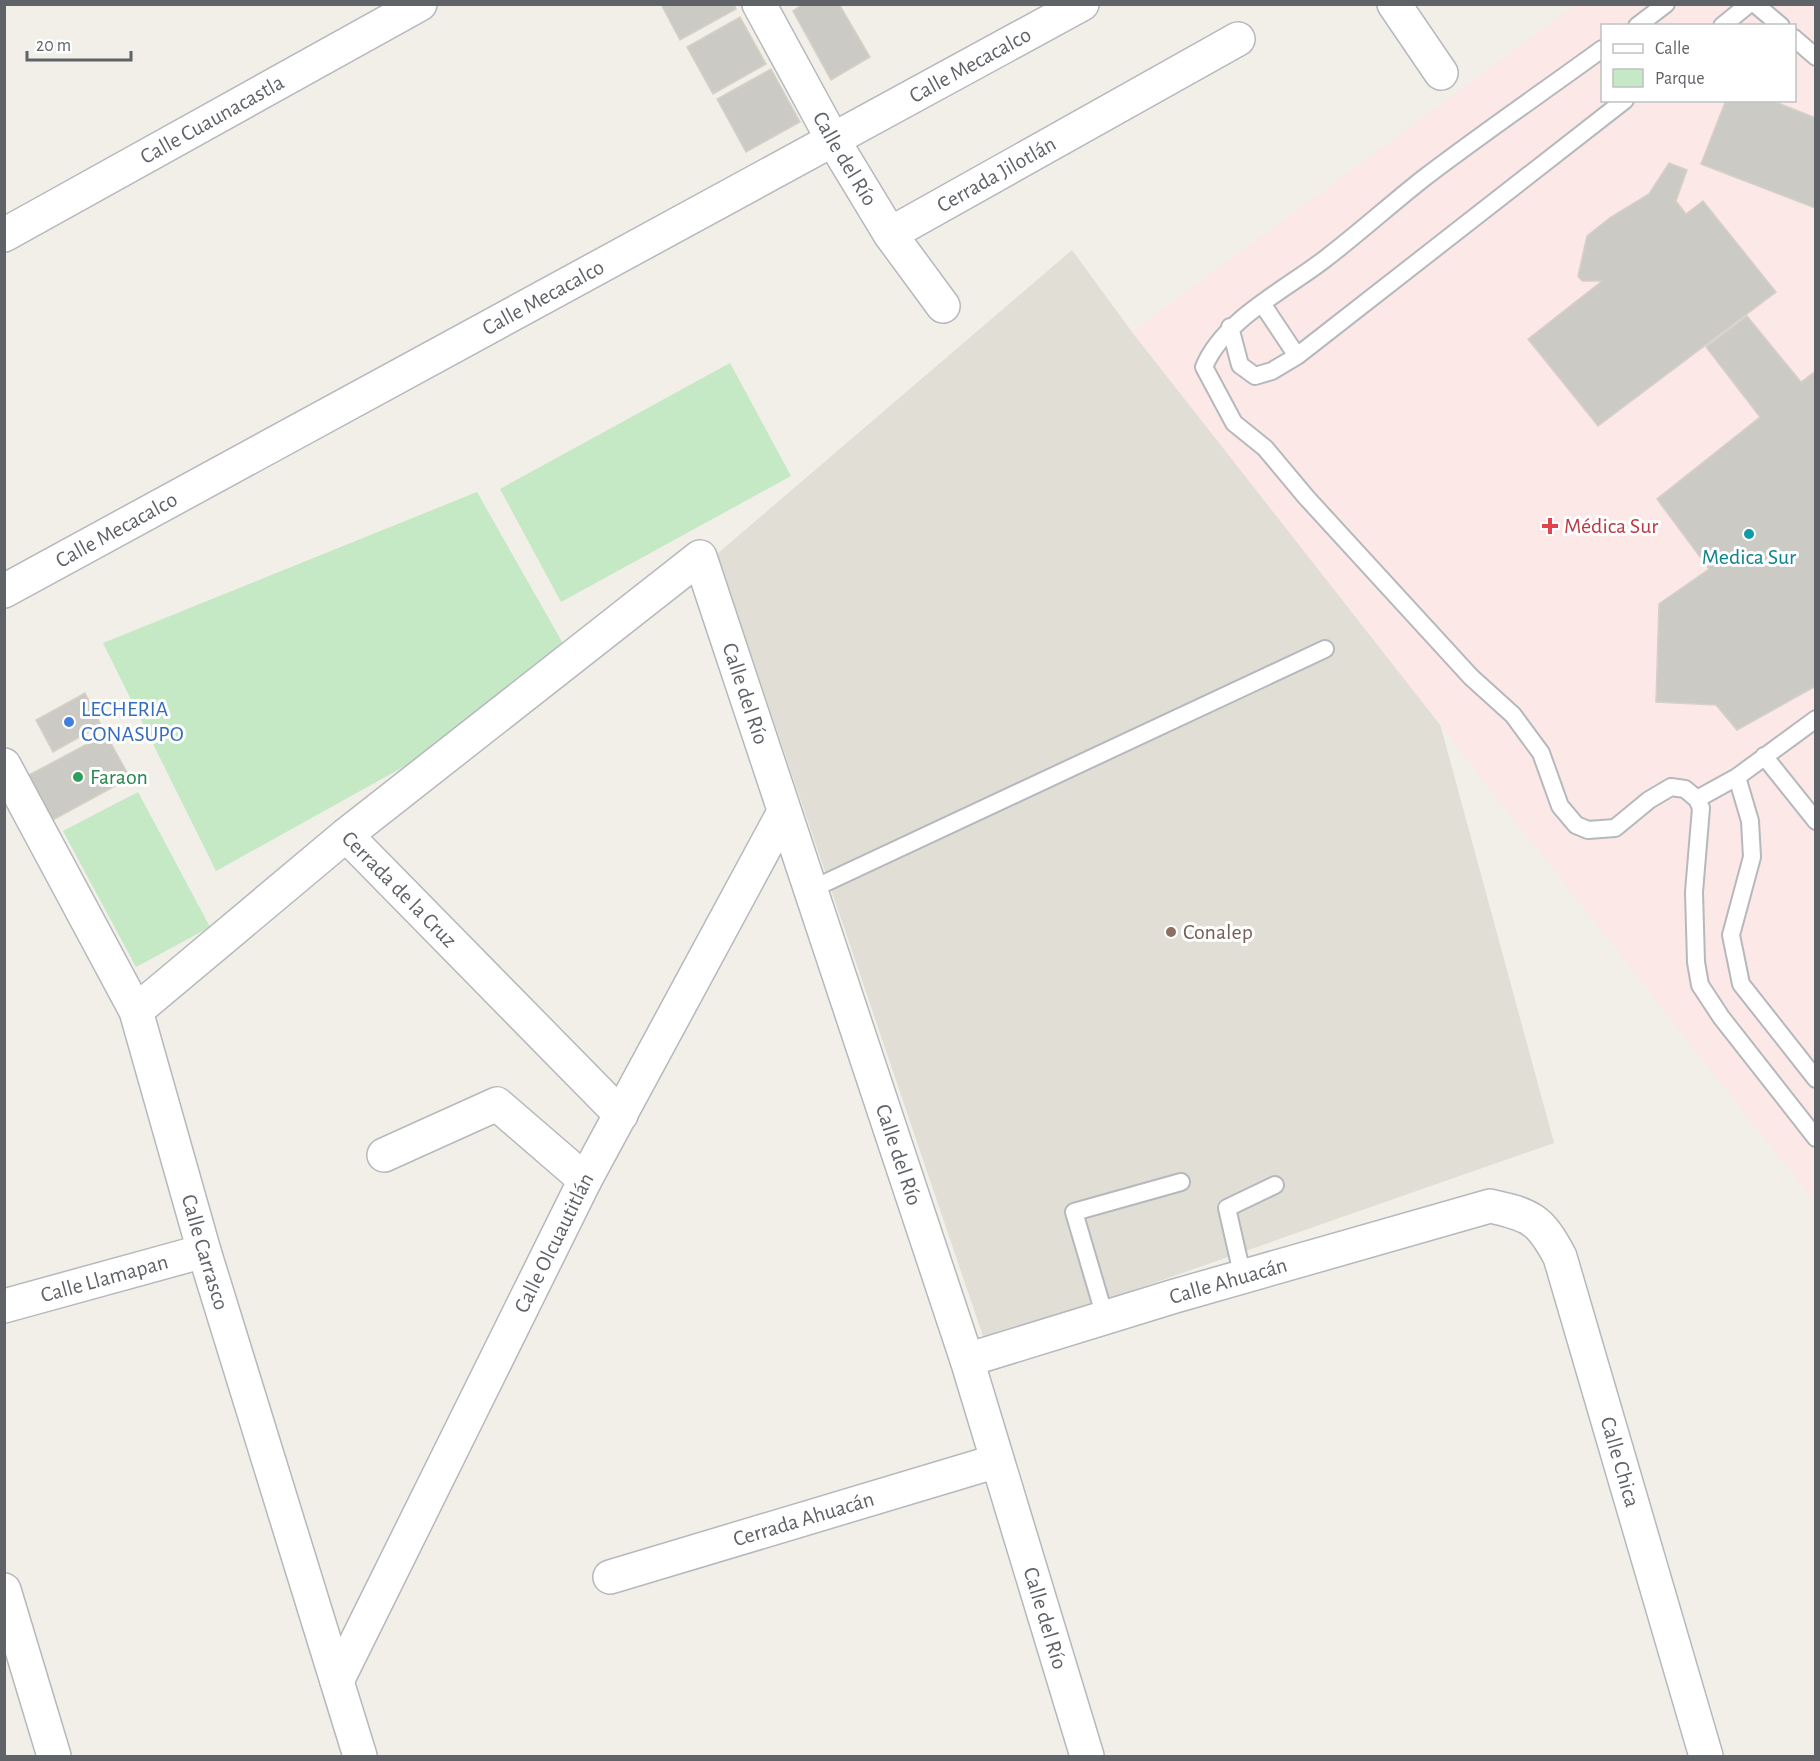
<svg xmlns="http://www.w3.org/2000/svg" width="1820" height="1761" font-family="'Alegreya Sans',sans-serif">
<rect width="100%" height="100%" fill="#f1efe8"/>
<path fill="#e1ded6" d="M1072,250L1132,332L1439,720L1554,1143L985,1342L717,554Z"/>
<path fill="#fce8e6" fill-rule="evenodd" d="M1575,5H1815V1203L1132,332ZM1602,26H1794V100H1602Z"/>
<path fill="#c5e8c5" d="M730,363L791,476L561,602L500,489Z
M477,492L578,670L216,871L103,643Z
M138,792L210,927L136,967L63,831Z"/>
<path fill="#cccac5" stroke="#d6d1c6" stroke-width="1.5" d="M661,4H734L736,9L680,40Z
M803,4H839L870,57L831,80L793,11Z
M740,17L766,64L713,94L687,47Z
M771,69L800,122L746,152L717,99Z
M1726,100H1770L1816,118L1815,208L1701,164Z
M1669,163L1687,170L1676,201L1686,214L1703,201L1776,292L1598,426L1528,339L1602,281H1582L1578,276L1587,236L1611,217L1649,194Z
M1747,316L1801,382L1816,371V686L1737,730L1716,705L1656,702L1659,604L1709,569L1657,499L1760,417L1706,347Z
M85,693L101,725L53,752L36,720Z
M106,734L130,778L51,821L27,776Z"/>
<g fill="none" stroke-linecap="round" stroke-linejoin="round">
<defs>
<path id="lane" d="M1755,4L1781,26
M1637,26L1666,4
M1722,26L1749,4
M1794,38L1816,57
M1602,49C1543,92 1483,133 1424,178C1391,204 1359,233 1325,259C1285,290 1223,320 1204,367L1234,423L1265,448L1306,497L1471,677L1513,715L1541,753L1560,806L1576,825L1588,830L1615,828L1649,800L1671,787L1685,789L1697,799L1701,808L1694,892L1696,962L1700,985L1721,1017L1816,1138
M1263,305L1297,356
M1230,327L1240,365L1255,376L1272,371L1297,356L1625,100
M1764,756L1816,821
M1737,777L1750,821L1752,857L1731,935L1741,984L1816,1079
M1697,799L1737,777L1816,719
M810,890L1325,649
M1243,1278L1227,1208L1275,1185
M1105,1317L1074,1212L1181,1182"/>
<g id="street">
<path id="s1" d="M759,4L833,140L890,234L943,306"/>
<path d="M1394,4L1441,73"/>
<path id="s2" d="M890,234L1238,39"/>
<path id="s3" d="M4,235L420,4"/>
<path id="s4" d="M4,591L1082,4"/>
<path id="s5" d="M4,765L136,1011L204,1251L360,1756"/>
<path id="s6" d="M346,835L621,1115"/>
<path id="s7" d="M136,1011L346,835L700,557L967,1360L1087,1756"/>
<path d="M384,1155L497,1104L585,1180"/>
<path id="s8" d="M4,1306L204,1251"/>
<path id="s9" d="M967,1360L1175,1296L1490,1206C1531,1215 1540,1219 1560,1257L1706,1756"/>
<path id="s10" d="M610,1577L997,1461"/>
<path d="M4,1590L54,1756"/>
<path id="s11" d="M337,1681L585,1180L784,812"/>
</g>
</defs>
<use href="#lane" stroke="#b5b8bc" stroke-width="20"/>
<use href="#street" stroke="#b5b8bc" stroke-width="36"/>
<use href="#lane" stroke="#fff" stroke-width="16"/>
<use href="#street" stroke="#fff" stroke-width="33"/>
</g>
<path fill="#e0444e" stroke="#fff" stroke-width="2" d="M1547 517h6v6h6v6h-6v6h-6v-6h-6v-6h6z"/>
<circle fill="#0f9aa8" stroke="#fff" stroke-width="2" cx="1749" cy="534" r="6"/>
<circle fill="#3f7fe0" stroke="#fff" stroke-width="2" cx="69" cy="722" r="6"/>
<circle fill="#2e9e5b" stroke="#fff" stroke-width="2" cx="78" cy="777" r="6"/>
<circle fill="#8d6e63" stroke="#fff" stroke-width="2" cx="1171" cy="932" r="6"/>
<g text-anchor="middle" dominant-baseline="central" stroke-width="6" stroke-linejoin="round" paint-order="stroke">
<g font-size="22" fill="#5f6368" stroke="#fff">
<text stroke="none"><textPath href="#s4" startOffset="1100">Calle Mecacalco</textPath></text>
<text stroke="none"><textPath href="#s3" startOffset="238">Calle Cuaunacastla</textPath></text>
<text stroke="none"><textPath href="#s1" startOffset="177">Calle del Río</textPath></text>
<text stroke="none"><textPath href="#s2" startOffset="122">Cerrada Jilotlán</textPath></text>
<text stroke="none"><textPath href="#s4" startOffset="614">Calle Mecacalco</textPath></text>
<text stroke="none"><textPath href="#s4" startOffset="128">Calle Mecacalco</textPath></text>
<text stroke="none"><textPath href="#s7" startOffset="868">Calle del Río</textPath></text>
<text stroke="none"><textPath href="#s6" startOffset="76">Cerrada de la Cruz</textPath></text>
<text stroke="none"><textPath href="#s7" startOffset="1354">Calle del Río</textPath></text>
<text stroke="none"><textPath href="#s11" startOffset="489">Calle Olcuautitlán</textPath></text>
<text stroke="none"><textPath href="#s5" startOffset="530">Calle Carrasco</textPath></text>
<text stroke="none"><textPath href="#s8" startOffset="104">Calle Llamapan</textPath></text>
<text stroke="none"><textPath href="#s9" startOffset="273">Calle Ahuacán</textPath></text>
<text stroke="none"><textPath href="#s9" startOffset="850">Calle Chica</textPath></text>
<text stroke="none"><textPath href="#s10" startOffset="202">Cerrada Ahuacán</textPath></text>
<text stroke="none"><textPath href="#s7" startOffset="1840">Calle del Río</textPath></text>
</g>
<g font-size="22" fill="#be3a42" stroke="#fff" text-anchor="start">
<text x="1564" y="526">Médica Sur</text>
</g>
<g font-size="22" fill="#0d838f" stroke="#fff">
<text x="1749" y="557">Medica Sur</text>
</g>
<g font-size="22" fill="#366cbe" stroke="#fff" text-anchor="start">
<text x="81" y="709">LECHERIA<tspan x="81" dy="25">CONASUPO</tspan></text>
</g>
<g font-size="22" fill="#27864d" stroke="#fff" text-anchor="start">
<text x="90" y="777">Faraon</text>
</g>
<g font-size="22" fill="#785e54" stroke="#fff" text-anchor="start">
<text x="1183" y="932">Conalep</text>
</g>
</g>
<rect width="1820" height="1761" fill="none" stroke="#5f6368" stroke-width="12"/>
<rect x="1601" y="24" width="195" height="78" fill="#ffffff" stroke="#bfc1c3" stroke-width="1.5"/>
<rect x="1613" y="44" width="30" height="9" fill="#ffffff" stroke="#bfc1c3" stroke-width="1.5"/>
<text x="1655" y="54" font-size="18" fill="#5f6368">Calle</text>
<rect x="1613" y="69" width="30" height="18" fill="#c5e8c5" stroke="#bfc1c3" stroke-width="1.5"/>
<text x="1655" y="84" font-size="18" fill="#5f6368">Parque</text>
<path d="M27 51v9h104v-9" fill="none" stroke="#5f6368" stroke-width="3"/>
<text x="36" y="51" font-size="18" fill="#5f6368" stroke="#ffffff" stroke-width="4.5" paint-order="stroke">20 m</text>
</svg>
